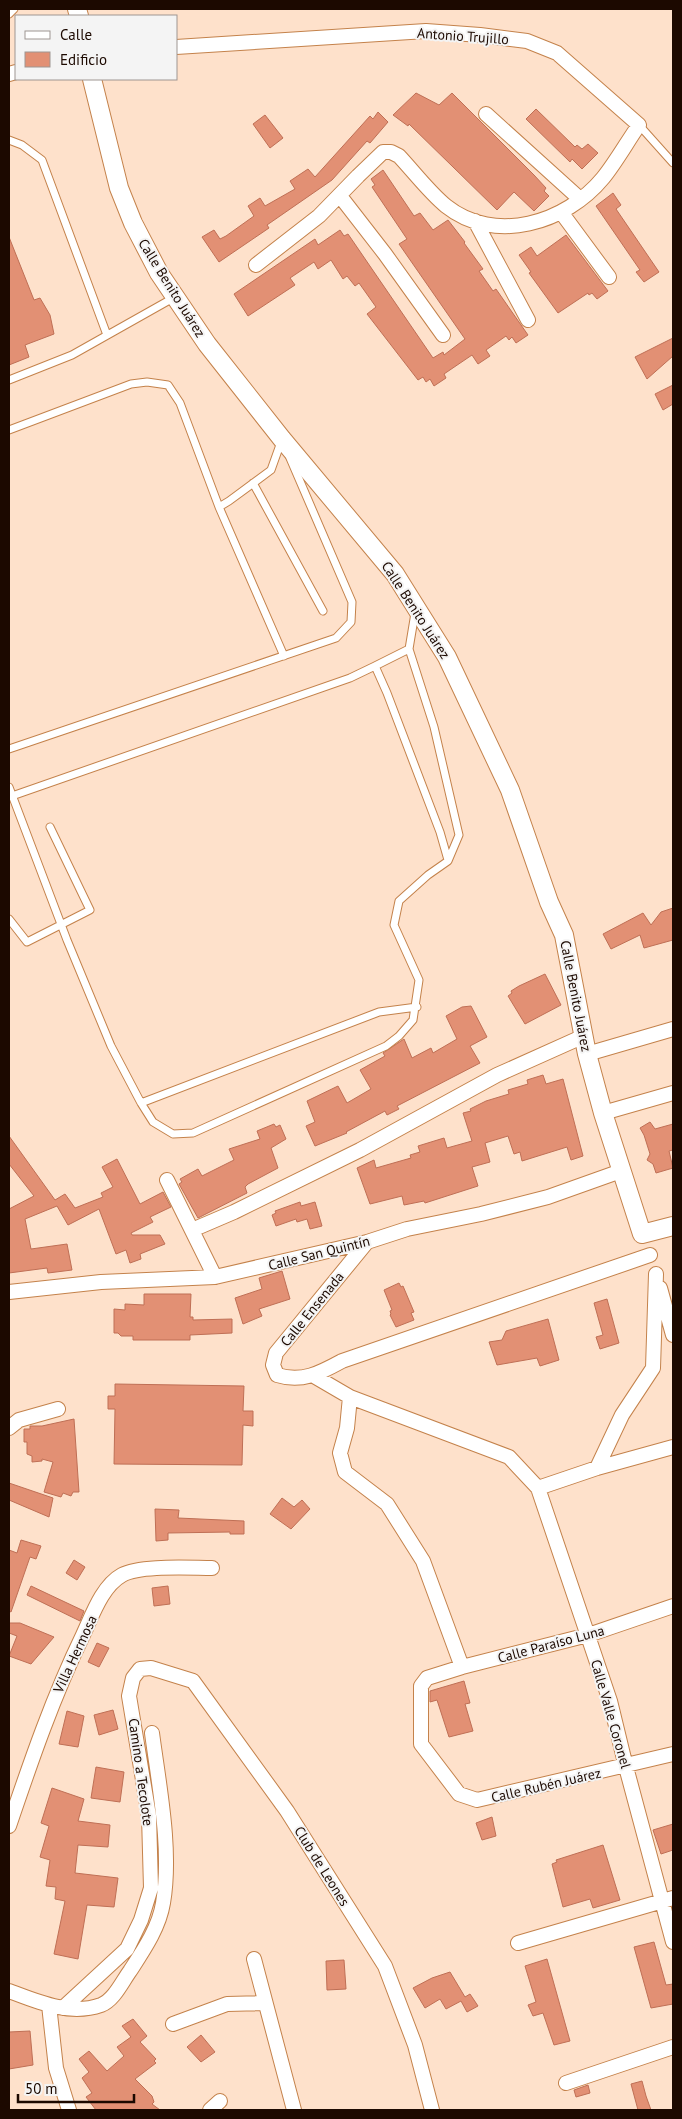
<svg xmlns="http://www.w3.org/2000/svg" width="682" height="2119" font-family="'PT Sans',sans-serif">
<rect width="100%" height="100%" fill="#fee1cb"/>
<path fill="#e29074" stroke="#bf6f55" d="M416,93L439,105L452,93L534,175L546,188L544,191L549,196L534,211L514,192L497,210L409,124L408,126L393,115Z
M536,109L575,147L577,145L582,149L588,144L598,153L582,169L572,159L570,162L526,119Z
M378,112L388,122L370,143L367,141L332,180L267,225L269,228L219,262L202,237L214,230L220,239L226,236L254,216L248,206L260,198L265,206L295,189L290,181L308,169L315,177L370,116L373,119Z
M265,115L283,138L270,148L253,124Z
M383,170L414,216L420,213L433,230L448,220L465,242L464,243L483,269L479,271L493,291L496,289L528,335L516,343L512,337L509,340L506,336L486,350L490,356L478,364L472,355L444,374L446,378L434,386L430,379L426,382L423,377L418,380L367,314L376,307L359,283L355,286L347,276L343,279L331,260L318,269L314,262L290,278L295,285L248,316L234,294L315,239L318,245L340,230L344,236L348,234L433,358L443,352L444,355L465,339L399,244L407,239L372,187L375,185L371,179Z
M613,193L621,205L616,209L659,272L644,282L636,272L640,270L596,206Z
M566,235L608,291L597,299L592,293L589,295L588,293L558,313L529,273L531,272L519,255L531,247L537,256Z
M9,237L34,300L40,298L50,315L54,334L25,345L29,357L9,365Z
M673,338V356L647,379L635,357Z
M673,385V404L663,410L655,394Z
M673,908V940L644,948L640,935L611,949L603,934L643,913L651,925L661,912Z
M545,974L561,1005L525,1024L508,996L512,993L511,991L519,986Z
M471,1006L487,1037L470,1046L480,1063L397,1106L399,1109L387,1115L385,1111L346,1132L347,1133L315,1146L306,1126L315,1122L307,1101L338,1086L347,1103L371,1089L360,1070L385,1056L383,1053L404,1039L412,1058L431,1048L433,1053L457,1039L446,1016L462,1007Z
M543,1075L546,1084L563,1079L583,1156L571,1160L567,1147L522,1161L520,1152L514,1154L508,1136L485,1143L490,1162L472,1167L478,1186L425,1203L424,1201L404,1205L402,1196L370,1204L357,1168L374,1160L376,1168L411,1158L410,1155L420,1152L418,1146L444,1138L447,1148L472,1141L463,1113L471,1111L470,1109L486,1101L509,1094L508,1090L528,1084L527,1080Z
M650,1122L655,1129L673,1124V1150L669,1151L673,1168L656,1173L653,1164L647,1160L650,1154L644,1135L640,1128Z
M274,1124L276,1127L280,1125L286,1139L271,1148L278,1168L248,1184L245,1187L247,1193L198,1218L179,1184L182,1182L180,1179L198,1169L202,1176L234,1160L229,1149L260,1139L257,1131Z
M9,1136L55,1200L65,1194L75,1208L103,1197L101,1193L113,1187L102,1167L117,1159L140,1204L163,1192L171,1207L150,1217L153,1222L131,1233L132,1235H160L165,1244L140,1254L141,1259L130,1263L126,1250L116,1254L99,1209L68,1225L57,1206L25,1219L31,1249L67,1244L72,1270L48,1273L47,1268L9,1273V1209L34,1196L9,1164Z
M300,1202L301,1206L315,1202L322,1226L310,1229L307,1219L297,1222L296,1219L276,1226L272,1215L276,1213L275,1211Z
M282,1271L290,1299L259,1309L262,1316L243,1324L235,1298L262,1289L259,1278Z
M399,1283L401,1287L403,1286L414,1312L411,1313L414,1320L396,1327L390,1315L391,1314L390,1311L392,1310L384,1290Z
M144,1294H191L190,1317H193V1320L232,1319V1333L190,1335V1340H133V1336H121L118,1333H114V1309L125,1310V1304L144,1305Z
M607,1299L619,1343L600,1349L596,1337L603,1335L594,1303Z
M548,1319L559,1360L540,1366L537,1358L497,1365L489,1342L502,1340L506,1331Z
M115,1384L244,1386L243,1411H253V1426L243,1425L242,1465L114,1464L115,1409H108V1396H115Z
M74,1419L79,1492H73L71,1496L63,1493L61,1497L44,1492L53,1462L42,1459V1461L32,1462V1456L27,1454V1442H24V1429H30V1426H42Z
M9,1483L53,1498L49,1517L9,1500Z
M282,1498L294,1507L302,1500L310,1509L291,1529L270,1514Z
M155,1509L179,1510L178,1518L244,1521V1534H230V1532L168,1533V1540L156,1541Z
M21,1540L41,1546L36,1559L30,1557L11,1612L9,1611V1550L17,1553Z
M74,1560L85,1567L77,1580L66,1573Z
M31,1586L84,1611L80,1621L27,1595Z
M168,1586L170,1604L154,1606L152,1588Z
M9,1623H20L54,1637L31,1664L9,1656L17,1636L9,1633Z
M97,1643L109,1648L99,1667L88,1662Z
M464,1681L470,1703L465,1704L473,1731L449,1737L437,1700L430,1702V1691Z
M113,1710L118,1729L99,1735L94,1715Z
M67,1711L84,1716L78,1747L59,1744Z
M96,1767L124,1772L120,1802L91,1798Z
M52,1788L84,1799L78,1821L110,1825L108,1847L78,1845L75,1873L118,1878L114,1907L87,1905L78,1959L54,1954L65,1901L55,1899L56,1887L46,1886L50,1860L40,1857L49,1826L41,1823Z
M492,1817L496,1836L482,1840L476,1823Z
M673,1824V1850L661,1854L653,1830Z
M603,1845L620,1900L593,1908L590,1899L563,1907L552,1864L557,1862L556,1860Z
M654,1942L666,1985L673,1984V2004L651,2008L634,1947Z
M547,1959L570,2041L554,2045L543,2013L533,2016L528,2005L536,2002L525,1966Z
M344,1960L346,1989L327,1990L326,1961Z
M450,1972L465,1997L470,1994L478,2006L467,2012L461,2001L446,2009L440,1999L425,2008L413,1988L432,1978Z
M133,2019L147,2036L140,2042L156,2059L154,2061L156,2063L135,2079L152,2096L154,2102L152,2104L160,2110H96L86,2097L92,2093L82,2078L89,2072L79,2059L89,2051L107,2071L124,2056L117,2047L131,2037L122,2026Z
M30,2031L33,2065L9,2069V2032Z
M201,2035L215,2052L201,2062L187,2047Z
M642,2081L646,2096L651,2110H638L631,2084Z
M588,2085L590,2093L576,2097L574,2090Z"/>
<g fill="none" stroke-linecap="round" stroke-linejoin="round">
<defs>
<path id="service" d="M9,14L14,9
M639,125L673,163
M9,140L22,145L42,160L107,335
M9,380L72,355L175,297
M9,430L131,384L147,382L168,385L180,403L219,507L229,501L271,470L281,442
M253,483L323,611
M219,507L284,656
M375,666L409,649
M9,749L336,638L351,622L352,602L290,458
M9,787L67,940L111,1046L141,1103L153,1122L173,1134L193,1133L386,1046L399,1036L413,1020L419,980L394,925L399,901L428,875L448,861L459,835L434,727L409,649L415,613
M12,796L350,678L375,666L387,693L440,832L448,860
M9,919L27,942L90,910L50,827
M141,1103L379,1012L417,1007"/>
<path id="minor" d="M176,47L426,31L480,35L527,41L557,53L639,125C627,142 616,162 603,178C566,223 495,245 446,206C429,192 414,172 399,156L391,152H383L358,176L319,216L256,265
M9,74L16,72
M486,114L580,199
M340,196L385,254L443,335
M561,212L609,277
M475,221L528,320
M587,1054L673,1029
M603,1113L673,1093
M167,1180L215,1277
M192,1230L234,1212L360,1150L497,1075L584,1036
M367,1242L276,1353L273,1365L277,1375C302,1383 320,1373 342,1361L650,1255
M660,1288L673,1335
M9,1292L101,1282L215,1277L367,1242L407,1229L481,1214L548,1197L621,1171
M314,1376L350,1397L509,1457L538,1488L610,1701L626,1767L673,1942
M350,1397L347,1428L340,1453L345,1472L387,1504L423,1561L462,1667
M9,1428L19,1420L58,1409
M597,1468L622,1415L653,1368L656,1274
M538,1488L597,1468L673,1447
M673,1606L588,1635L462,1667L427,1678L421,1686V1744L459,1794L477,1800L673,1754
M9,1826C31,1761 53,1697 83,1635C92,1616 102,1586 122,1575C140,1565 189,1568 212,1568
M518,1943L673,1898
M254,1959L294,2110
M9,1991C38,2002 70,2016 101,2005C114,2000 122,1982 130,1971C143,1951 159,1928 163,1903C172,1850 159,1786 152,1733
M49,2005L56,2068L69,2110
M63,2008L127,1949L141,1920L151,1888L149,1816L129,1696L133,1678L140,1669L151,1668L193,1681L287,1811L385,1966L415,2045L432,2110
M173,2024L227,2004L264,2003
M566,2083L673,2047
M210,2110L220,2101"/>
<path id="tertiary" d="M77,9L79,16
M92,79L119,188L133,223L159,273L207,344L282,439L395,574L447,657L510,790L549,902L564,935L587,1054L603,1113L642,1234L673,1226"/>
</defs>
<use href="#service" stroke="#c4824b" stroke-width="9"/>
<use href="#minor" stroke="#c4824b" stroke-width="16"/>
<use href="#tertiary" stroke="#c4824b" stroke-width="20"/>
<use href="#service" stroke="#fff" stroke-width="7"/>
<use href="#minor" stroke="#fff" stroke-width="14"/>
<use href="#tertiary" stroke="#fff" stroke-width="18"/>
</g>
<g text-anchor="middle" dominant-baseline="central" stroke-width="4" stroke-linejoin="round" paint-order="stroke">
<g font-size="14" fill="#1c0900" stroke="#f4f4f4">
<text transform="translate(463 36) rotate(4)">Antonio Trujillo</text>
<text transform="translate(172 288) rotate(58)">Calle Benito Juárez</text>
<text transform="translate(416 610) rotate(57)">Calle Benito Juárez</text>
<text transform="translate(576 996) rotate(79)">Calle Benito Juárez</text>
<text transform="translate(319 1253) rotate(-14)">Calle San Quintín</text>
<text transform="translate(312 1309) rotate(-51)">Calle Ensenada</text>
<text transform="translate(551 1644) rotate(-15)">Calle Paraíso Luna</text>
<text transform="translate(75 1654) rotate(-65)">Villa Hermosa</text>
<text transform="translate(611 1714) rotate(74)">Calle Valle Coronel</text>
<text transform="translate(141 1772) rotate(82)">Camino a Tecolote</text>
<text transform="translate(546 1785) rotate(-13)">Calle Rubén Juárez</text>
<text transform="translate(322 1866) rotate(58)">Club de Leones</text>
</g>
</g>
<rect width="682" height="2119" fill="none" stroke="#1c0900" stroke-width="20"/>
<rect x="15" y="15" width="162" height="65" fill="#f4f4f4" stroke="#9e9692"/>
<rect x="25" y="31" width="25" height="8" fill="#ffffff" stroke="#9e9692"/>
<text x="60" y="40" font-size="15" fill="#1c0900">Calle</text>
<rect x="25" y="52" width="25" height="15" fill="#e29074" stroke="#9e9692"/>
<text x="60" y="65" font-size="15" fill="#1c0900">Edificio</text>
<path d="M18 2094v8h116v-8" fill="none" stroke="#1c0900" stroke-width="2.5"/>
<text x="25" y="2094" font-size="15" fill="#1c0900" stroke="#f4f4f4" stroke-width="4" paint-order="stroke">50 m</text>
</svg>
